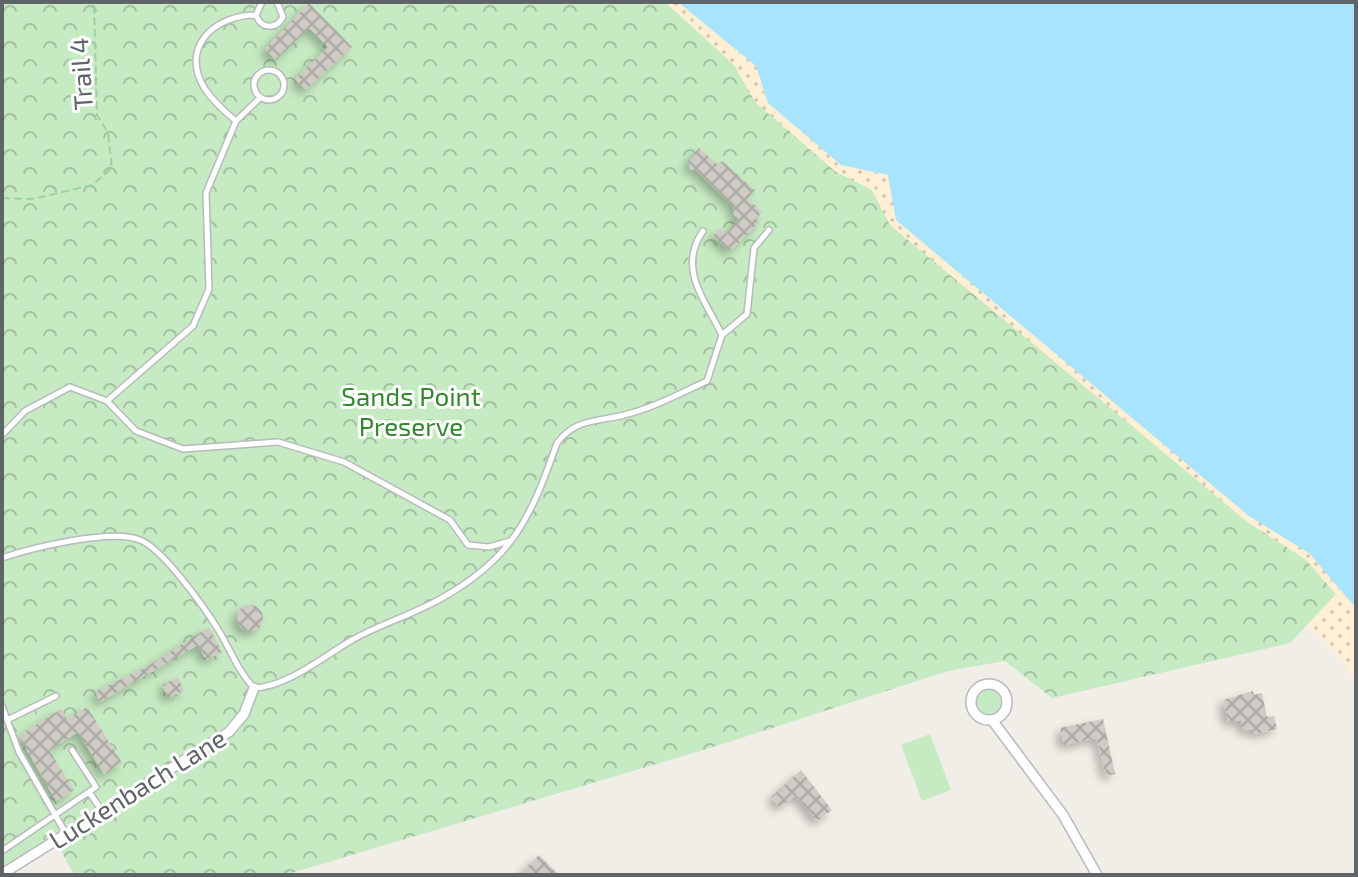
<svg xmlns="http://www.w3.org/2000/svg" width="1358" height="877" font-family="'Exo 2',sans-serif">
<defs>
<pattern id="sand-dots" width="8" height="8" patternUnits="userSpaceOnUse" patternTransform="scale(2)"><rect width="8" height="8" fill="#feefd5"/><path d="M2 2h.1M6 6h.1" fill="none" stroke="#d1c5b1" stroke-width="1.8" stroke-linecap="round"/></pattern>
<pattern id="park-crowns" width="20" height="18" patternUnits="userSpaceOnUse" patternTransform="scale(2)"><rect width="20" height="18" fill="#c6eac1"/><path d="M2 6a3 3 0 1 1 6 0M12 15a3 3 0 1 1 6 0" fill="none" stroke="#a4c1a1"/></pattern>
<pattern id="building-cross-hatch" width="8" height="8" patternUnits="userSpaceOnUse" patternTransform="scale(2)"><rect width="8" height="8" fill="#cecbc5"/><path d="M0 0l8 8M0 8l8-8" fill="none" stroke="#aaa8a4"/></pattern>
<filter id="shadow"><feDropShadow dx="-5" dy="5" stdDeviation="4" flood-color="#0004"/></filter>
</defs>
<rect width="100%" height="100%" fill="#f1eee7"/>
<path fill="#c6eac1" d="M977 702a13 13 0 1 1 26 0a13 13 0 1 1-26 0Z
M930,734L951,790L922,801L901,745Z"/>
<path fill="url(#sand-dots)" d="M583,2H678L756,66L768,103L841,165L888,175L896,220L1249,516L1309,553L1356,608V684L1343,661L1309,626Z"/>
<path fill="url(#park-crowns)" d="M2,2H665L734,65L755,102L836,172L872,190L890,225L1246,521L1305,559L1336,594L1290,643L1052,698L1005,661L948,671L710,748L285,875H74L55,839L2,874Z"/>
<path fill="#a9e4ff" d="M678,2H1356V608L1309,553L1249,516L896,220L888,175L841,165L768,103L756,66Z"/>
<path fill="url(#building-cross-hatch)" filter="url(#shadow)" d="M309,3L352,47L306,90L295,79L328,47L309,28L276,60L265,49Z
M699,148L718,165L722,161L755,190L747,199L762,212L756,219L760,222L730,251L713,236L720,228L726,234L739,219L734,215L733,206L695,169L690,170L689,160Z
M237 618a13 13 0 1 1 26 0a13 13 0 1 1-26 0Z
M209,627L222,652L206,660L198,645L100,702L95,692L148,666Z
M178,677L184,691L168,698L162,685Z
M1253,691L1254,695L1262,693L1267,717L1274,716L1277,729L1255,734L1253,729L1243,731L1241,720L1228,722L1223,700Z
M87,707L122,763L104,774L78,732L49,750L74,790L56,801L19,736L61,709L67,719Z
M1103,719L1115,774L1106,776L1097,738L1064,745L1060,728Z
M801,770L832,810L817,821L796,795L780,807L771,797Z
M539,855L559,875H519Z"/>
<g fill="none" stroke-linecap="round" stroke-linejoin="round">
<defs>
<path id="service" d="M262,2L256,15C261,29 276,30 283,17L277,2
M254 85a15 15 0 1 1 30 0a15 15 0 1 1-30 0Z
M236,121C225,112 213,101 205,89C179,48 214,15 256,15
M722,335L747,314L754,248L769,230
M107,401L193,326L209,289L206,193L236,121L260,98
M2,435L25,411L70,387L107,401L136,431L183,449L278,442L344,462L450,520L468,545L489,547L510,541
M2,558C31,548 112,528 140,540C163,549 205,608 219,631C231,651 238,671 254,688C287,687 324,656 352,640C380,624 412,615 440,599C513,559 531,517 557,443C576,418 597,422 624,415C653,408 681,393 707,381L722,335C705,300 677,268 703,231
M2,706L19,752L65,832
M7,720L56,696
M89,792L102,811
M2,851L96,787L72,750"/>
<path id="minor" d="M971 702a18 18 0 1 1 36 0a18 18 0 1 1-36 0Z
M992,720L1063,815L1097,875
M2,874L229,732L244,714L254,688"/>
</defs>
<use href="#service" stroke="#b7babe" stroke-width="8"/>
<use href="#minor" stroke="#b7babe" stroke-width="12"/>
<path stroke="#9cd2a4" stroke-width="2" stroke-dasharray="8 4" stroke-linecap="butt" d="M2,198L33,199L92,185L112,168L108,133L97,115L94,2"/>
<use href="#service" stroke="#fff" stroke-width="5"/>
<use href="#minor" stroke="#fff" stroke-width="9"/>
</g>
<g text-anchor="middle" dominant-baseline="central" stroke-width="6" stroke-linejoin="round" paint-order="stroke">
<g font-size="26" fill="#5e6468" stroke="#fff">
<text transform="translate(80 74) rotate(-94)">Trail 4</text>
<text transform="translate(137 788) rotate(-32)">Luckenbach Lane</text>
</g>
<g font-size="26" fill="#34872e" stroke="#fff">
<text x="411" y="395">Sands Point<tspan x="411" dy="30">Preserve</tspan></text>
</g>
</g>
<rect width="1358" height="877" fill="none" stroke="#5e6468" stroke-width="8"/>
</svg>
